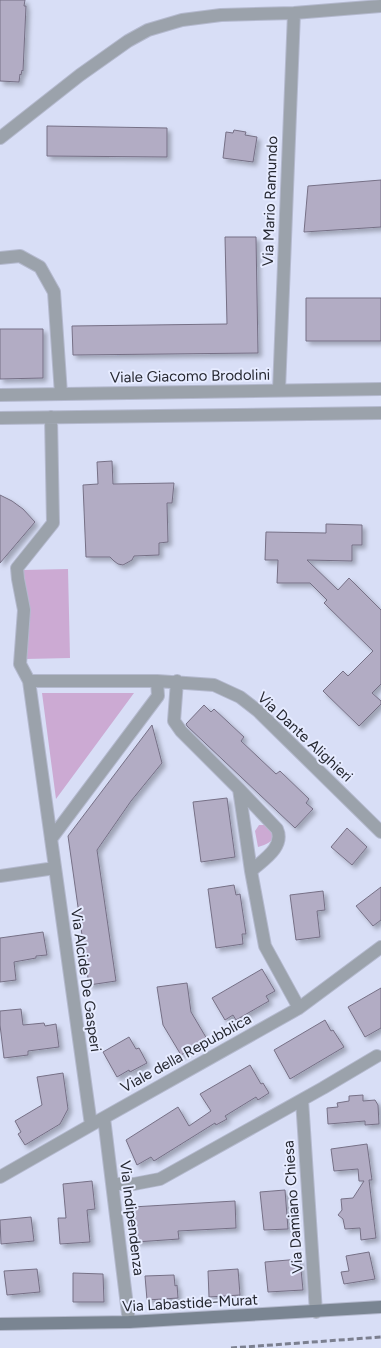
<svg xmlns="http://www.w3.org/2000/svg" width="381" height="1348" font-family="Figtree,sans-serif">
<defs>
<filter id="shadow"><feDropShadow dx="3.5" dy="3.5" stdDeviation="2" flood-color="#0004"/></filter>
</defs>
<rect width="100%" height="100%" fill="#d8def6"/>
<path fill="#ccaad3" d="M68,569L70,658L25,659L23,570Z
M42,693H134L56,799Z
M259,825H266C280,837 272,843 258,847L255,831Z"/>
<path fill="#b2acc4" stroke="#767086" filter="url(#shadow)" d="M0,0H25L24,6H26L23,71L22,70L21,75L20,74L19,82L0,81Z
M47,126L167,128V157L47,156Z
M234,130L246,132L245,135L257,137L253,162L223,158L226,132L233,133Z
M381,180V227L304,232L308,186Z
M225,237H256L258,353L73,355L72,326L227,324Z
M306,298H381V341H306Z
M0,329H43V378L0,379Z
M112,461L113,484L174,483L172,503H167L168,542L159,543V555L134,556L132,560L123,565L118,564L114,561L110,557H86L83,485L98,484L97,462Z
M0,495L12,501L23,509L35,522L0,563Z
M326,524L362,525V545H352V561L307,560L338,590L349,578L381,610V684L372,693L381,701V704L359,726L323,691L343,671L348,676L373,651L324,603L327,600L310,583H277L278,560H265L266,532L326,533Z
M204,705L211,712L214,709L244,737L241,741L276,774L280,771L309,799L306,803L313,809L295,828L187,726L186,724Z
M152,725L162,763L131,801L97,850L116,981L89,985L68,836Z
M227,798L235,857L201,862L193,802Z
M347,828L367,847L352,865L331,847Z
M234,885L236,895L240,894L246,934H242L243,944L216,948L208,889Z
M381,887V920L373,926L356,906Z
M323,891L325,910L317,911L320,937L296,940L290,895Z
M43,932L47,955L36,956V958L14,962L16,980L0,982V938Z
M262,969L275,991L266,996L269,1001L236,1020L233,1015L225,1020L212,998Z
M187,983L191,1012L207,1039L181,1055L163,1025L157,987Z
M381,988V1028L365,1037L348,1007Z
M21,1009L23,1025L44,1023L45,1026L56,1024L59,1047L28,1051V1055L4,1058L0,1025V1011Z
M325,1020L331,1031L333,1030L344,1047L290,1079L274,1050Z
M129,1037L136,1049L139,1048L147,1063L130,1072L129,1070L117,1077L103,1052Z
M250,1065L261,1084L263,1083L269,1093L258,1100L256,1097L225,1116L227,1119L216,1125L215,1123L154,1161L151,1157L137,1165L126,1140L178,1107L189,1126L211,1111L200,1094Z
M63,1073L68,1109L60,1124L25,1145L18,1134L21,1132L15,1121L42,1105L37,1077Z
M363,1095V1101L375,1100L378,1105L379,1124L365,1125V1121L328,1124L327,1108L338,1107L337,1103L349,1101V1096Z
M367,1144L372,1180H369L376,1238L361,1240L360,1228L345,1229L343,1219L338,1215L342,1210L341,1199L353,1198L364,1181H359L358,1169L334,1171L331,1149Z
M92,1181L95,1209L87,1210L90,1242L60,1244L58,1218H66L63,1184Z
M285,1190L288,1229L264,1230L260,1192Z
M235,1201L236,1228L178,1231L179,1239L136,1242L132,1207Z
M31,1217L34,1241L1,1244L0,1220Z
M369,1252L375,1279L344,1284L341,1272L349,1271L346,1256Z
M300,1259L303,1290L268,1292L265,1262Z
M37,1269L40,1292L7,1295L4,1271Z
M238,1269L240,1295L209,1297L208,1271Z
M73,1273L103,1274L104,1302H73Z
M174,1275L175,1286L177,1285L178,1298L147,1300L145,1276Z"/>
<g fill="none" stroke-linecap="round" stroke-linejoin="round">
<defs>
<path id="street" d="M0,138L80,75L128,41L148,30L182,20L221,15L294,13L381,6
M0,258L20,256L40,267L54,292L61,394
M279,390L294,13
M0,395L381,389
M51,417L53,523L17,568L18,579L24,610L20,664L29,681L91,1125
M0,418L381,413
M29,681H157L214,685L240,697L258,711L381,832
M177,681L174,721L181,731L239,789L251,871L265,946L299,1008
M239,789L277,829C285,847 263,860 251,871
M51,839L158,696L157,681
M0,876L55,868
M302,1100L316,1312
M104,1118L129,1322
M0,1177L91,1125L299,1008L381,947
M112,1184H134L160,1179L323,1088L377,1056"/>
<path id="secondary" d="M0,1324L129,1322L381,1307"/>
</defs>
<use href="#street" stroke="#b4b9ce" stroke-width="14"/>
<use href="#secondary" stroke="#b4b9ce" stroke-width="14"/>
<use href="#street" stroke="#9ba2ab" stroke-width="12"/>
<use href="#secondary" stroke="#7a8592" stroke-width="12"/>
<path stroke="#7b7f8f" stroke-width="3" stroke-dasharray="6 3" stroke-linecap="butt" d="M231,1348L381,1337"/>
</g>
<g text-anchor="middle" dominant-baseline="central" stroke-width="4" stroke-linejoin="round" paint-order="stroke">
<g font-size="15" fill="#252730" stroke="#e6ebff">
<text transform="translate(270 201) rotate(-88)">Via Mario Ramundo</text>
<text transform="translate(190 376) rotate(-1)">Viale Giacomo Brodolini</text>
<text transform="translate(305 737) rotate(43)">Via Dante Alighieri</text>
<text transform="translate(86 980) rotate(82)">Via Alcide De Gasperi</text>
<text transform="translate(186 1053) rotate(-29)">Viale della Repubblica</text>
<text transform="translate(293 1207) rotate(-94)">Via Damiano Chiesa</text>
<text transform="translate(132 1218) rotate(83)">Via Indipendenza</text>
<text transform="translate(190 1303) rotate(-3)">Via Labastide-Murat</text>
</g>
</g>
</svg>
